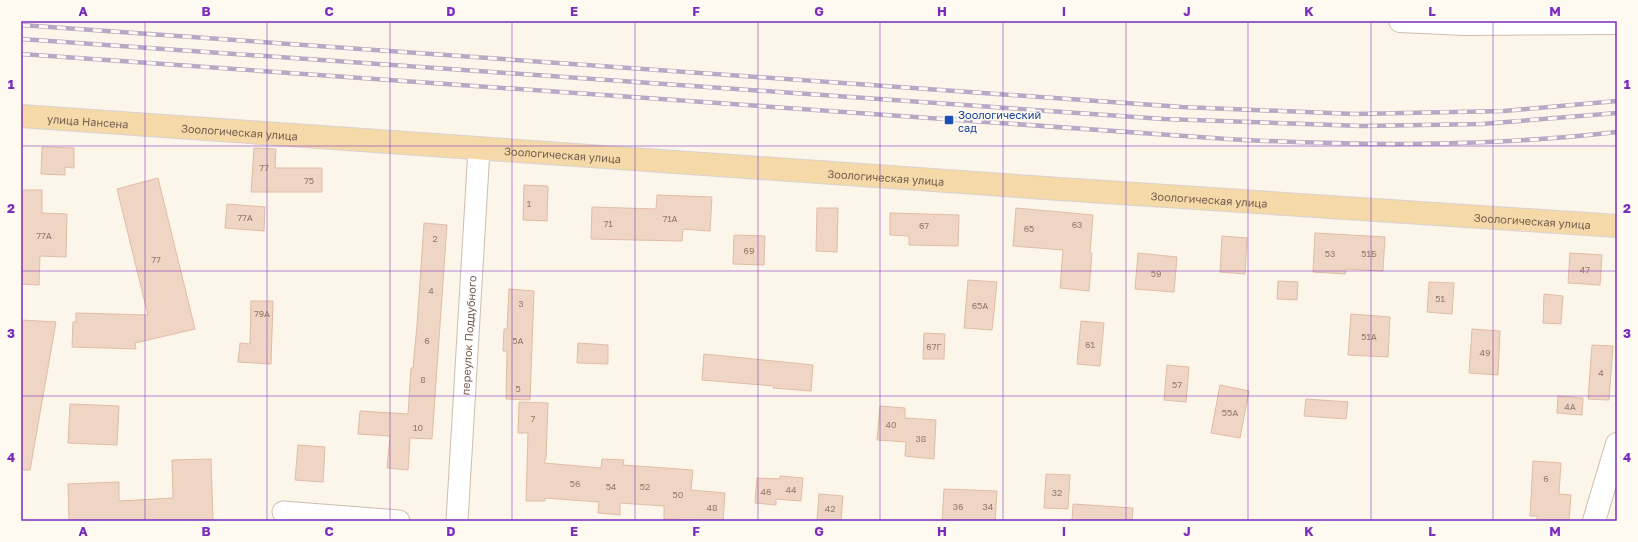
<svg xmlns="http://www.w3.org/2000/svg" width="1638" height="542" font-family="'Golos Text',sans-serif">
<rect width="100%" height="100%" fill="#fcf5ea"/>
<path fill="#efd5c4" stroke="#e1bca5" d="M42,147L74,148V168L65,167V175L41,174Z
M254,148L276,149L275,168H322V192H251Z
M158,178L195,329L135,343L136,349L72,347L73,322H76V313L148,315L117,189Z
M524,185L548,186L547,221L523,220Z
M21,190H42V213L67,214L66,257L40,256L39,285L21,284Z
M657,195L712,197L710,231L683,229L682,241L591,239L592,207L656,209Z
M227,204L265,207L264,231L225,228Z
M817,208H838L837,252L816,251Z
M1016,208L1093,215L1090,253H1092L1089,291L1060,288L1063,250L1013,246Z
M890,213L959,215L958,246L909,245V236L890,235Z
M424,223L447,225L432,439L410,438L408,470L387,468L390,436L358,434L360,411L408,414L411,368H413L417,325Z
M1315,233L1385,237L1383,271L1346,269L1345,274L1313,272Z
M734,235L765,236L764,265L733,264Z
M1222,236L1247,238L1245,274L1220,272Z
M1138,253L1177,257L1174,292L1135,289Z
M1570,253L1602,255L1600,285L1568,283Z
M968,280L997,282L992,330L964,328Z
M1278,281L1298,282L1297,300L1277,299Z
M1429,282L1454,283L1452,314L1427,312Z
M509,289L534,291L530,400L506,399L507,351H503L504,329H507Z
M1544,294L1563,296L1561,324L1543,323Z
M251,301H273L271,364L238,362L240,343L250,344Z
M1351,314L1390,317L1388,357L1348,355Z
M21,320L56,322L30,470H21Z
M1081,321L1104,323L1100,366L1077,364Z
M1472,329L1500,331L1498,375L1469,373Z
M924,333L945,334L944,359H923Z
M578,343L608,345V364L577,363Z
M1592,345L1613,346L1609,400L1588,399Z
M704,354L813,365L811,391L773,388L774,386L702,380Z
M1167,365L1189,367L1186,402L1164,400Z
M1220,385L1249,391L1240,438L1211,433Z
M1558,396L1583,398L1582,415L1557,413Z
M1306,399L1348,402L1346,419L1304,416Z
M519,402L548,403L546,458L544,463L601,468L602,459L624,460L623,465L693,470L691,490L725,493L723,521L664,519V506L620,503V515L598,513L599,502L545,498V501H526L528,433H518Z
M70,404L119,406L117,445L68,443Z
M880,406L905,408V418L936,420L934,459L905,456L906,442L877,440Z
M298,445L325,447L323,482L295,480Z
M211,459L213,521H69L68,484L119,482V501L173,498L172,460Z
M1533,461L1561,463L1559,494L1571,495L1569,521H1537V516H1530Z
M1046,474L1070,475L1068,509L1044,508Z
M780,476L803,478L801,501L776,499V505L755,503L757,478L780,479Z
M944,489L997,491L995,521H942Z
M819,494L843,496L841,521H817Z
M1073,504L1133,508L1132,521H1072Z"/>
<g fill="none" stroke-linecap="round" stroke-linejoin="round">
<defs>
<g id="minor">
<path d="M283,512L399,521"/>
<path id="s1" d="M457,521L479,149"/>
</g>
<path id="secondary" d="M1400,21L1464,24L1617,23
M1594,521L1617,444"/>
<g id="primary">
<path id="s2" d="M21,116L1060,189L1617,226"/>
</g>
</defs>
<use href="#minor" stroke="#cdbdb1" stroke-width="23"/>
<use href="#secondary" stroke="#d0beae" stroke-width="24"/>
<use href="#primary" stroke="#d8d2ce" stroke-width="24"/>
<use href="#minor" stroke="#fff" stroke-width="21"/>
<use href="#secondary" stroke="#fff" stroke-width="22"/>
<use href="#primary" stroke="#f5d9a8" stroke-width="22"/>
<defs>
<path id="rail" d="M21,25L1182,107L1354,114L1504,111L1617,101
M21,39L1164,119L1362,126L1482,124L1617,113
M21,54L1227,139C1357,146 1487,147 1617,132"/>
</defs>
<use href="#rail" stroke="#b8a8c6" stroke-width="4.5"/>
<use href="#rail" stroke="#fef9f1" stroke-width="3" stroke-dasharray="9" stroke-linecap="butt"/>
</g>
<path fill="none" stroke="#7b2cbf" stroke-width="1" stroke-opacity="0.55" d="M145,21V521M267,21V521M390,21V521M512,21V521M635,21V521M758,21V521M880,21V521M1003,21V521M1126,21V521M1248,21V521M1371,21V521M1493,21V521M21,146H1617M21,271H1617M21,396H1617"/>
<rect fill="#1a4fb4" stroke="#fef9f1" stroke-width="1.5" x="944" y="115" width="10" height="10" rx="2"/>
<g text-anchor="middle" dominant-baseline="central" stroke-width="3.5" stroke-linejoin="round" paint-order="stroke">
<g font-size="9" fill="#947b6c">
<text x="264" y="167">77</text>
<text x="309" y="180">75</text>
<text x="529" y="203">1</text>
<text x="245" y="217">77А</text>
<text x="670" y="218">71А</text>
<text x="608" y="223">71</text>
<text x="1077" y="224">63</text>
<text x="924" y="225">67</text>
<text x="1029" y="228">65</text>
<text x="44" y="235">77А</text>
<text x="435" y="238">2</text>
<text x="749" y="250">69</text>
<text x="1330" y="253">53</text>
<text x="1369" y="253">51Б</text>
<text x="156" y="259">77</text>
<text x="1585" y="269">47</text>
<text x="1156" y="273">59</text>
<text x="431" y="290">4</text>
<text x="1440" y="298">51</text>
<text x="521" y="303">3</text>
<text x="980" y="305">65А</text>
<text x="262" y="313">79А</text>
<text x="1369" y="336">51А</text>
<text x="427" y="340">6</text>
<text x="518" y="340">5А</text>
<text x="1090" y="344">61</text>
<text x="934" y="346">67Г</text>
<text x="1485" y="352">49</text>
<text x="1601" y="372">4</text>
<text x="423" y="379">8</text>
<text x="1177" y="384">57</text>
<text x="518" y="388">5</text>
<text x="1570" y="406">4А</text>
<text x="1230" y="412">55А</text>
<text x="533" y="418">7</text>
<text x="891" y="424">40</text>
<text x="418" y="427">10</text>
<text x="921" y="438">38</text>
<text x="1546" y="478">6</text>
<text x="575" y="483">56</text>
<text x="611" y="486">54</text>
<text x="645" y="486">52</text>
<text x="791" y="489">44</text>
<text x="766" y="491">46</text>
<text x="1057" y="492">32</text>
<text x="678" y="494">50</text>
<text x="958" y="506">36</text>
<text x="988" y="506">34</text>
<text x="712" y="507">48</text>
<text x="830" y="508">42</text>
</g>
<g font-size="11" fill="#164399" stroke="#fef9f1" text-anchor="start">
<text x="958" y="114">Зоологический<tspan x="958" dy="13">сад</tspan></text>
</g>
<g font-size="11" fill="#755d4f" stroke="#fef9f1">
<text stroke="none"><textPath href="#s2" startOffset="67">улица Нансена</textPath></text>
<text stroke="none"><textPath href="#s2" startOffset="219">Зоологическая улица</textPath></text>
<text stroke="none"><textPath href="#s2" startOffset="543">Зоологическая улица</textPath></text>
<text stroke="none"><textPath href="#s2" startOffset="867">Зоологическая улица</textPath></text>
<text stroke="none"><textPath href="#s2" startOffset="1191">Зоологическая улица</textPath></text>
<text stroke="none"><textPath href="#s2" startOffset="1515">Зоологическая улица</textPath></text>
<text stroke="none"><textPath href="#s1" startOffset="186">переулок Поддубного</textPath></text>
</g>
</g>
<rect width="1638" height="542" fill="none" stroke="#fef9f1" stroke-width="44"/>
<rect x="22" y="22" width="1594" height="498" fill="none" stroke="#7b2cbf" stroke-width="1.5"/>
<g font-size="13" text-anchor="middle" font-weight="bold" fill="#7b2cbf">
<text x="83" y="16">A</text>
<text x="206" y="16">B</text>
<text x="329" y="16">C</text>
<text x="451" y="16">D</text>
<text x="574" y="16">E</text>
<text x="696" y="16">F</text>
<text x="819" y="16">G</text>
<text x="942" y="16">H</text>
<text x="1064" y="16">I</text>
<text x="1187" y="16">J</text>
<text x="1309" y="16">K</text>
<text x="1432" y="16">L</text>
<text x="1555" y="16">M</text>
<text x="11" y="89">1</text>
<text x="1627" y="89">1</text>
<text x="11" y="213">2</text>
<text x="1627" y="213">2</text>
<text x="11" y="338">3</text>
<text x="1627" y="338">3</text>
<text x="11" y="462">4</text>
<text x="1627" y="462">4</text>
<text x="83" y="536">A</text>
<text x="206" y="536">B</text>
<text x="329" y="536">C</text>
<text x="451" y="536">D</text>
<text x="574" y="536">E</text>
<text x="696" y="536">F</text>
<text x="819" y="536">G</text>
<text x="942" y="536">H</text>
<text x="1064" y="536">I</text>
<text x="1187" y="536">J</text>
<text x="1309" y="536">K</text>
<text x="1432" y="536">L</text>
<text x="1555" y="536">M</text>
</g>
</svg>
